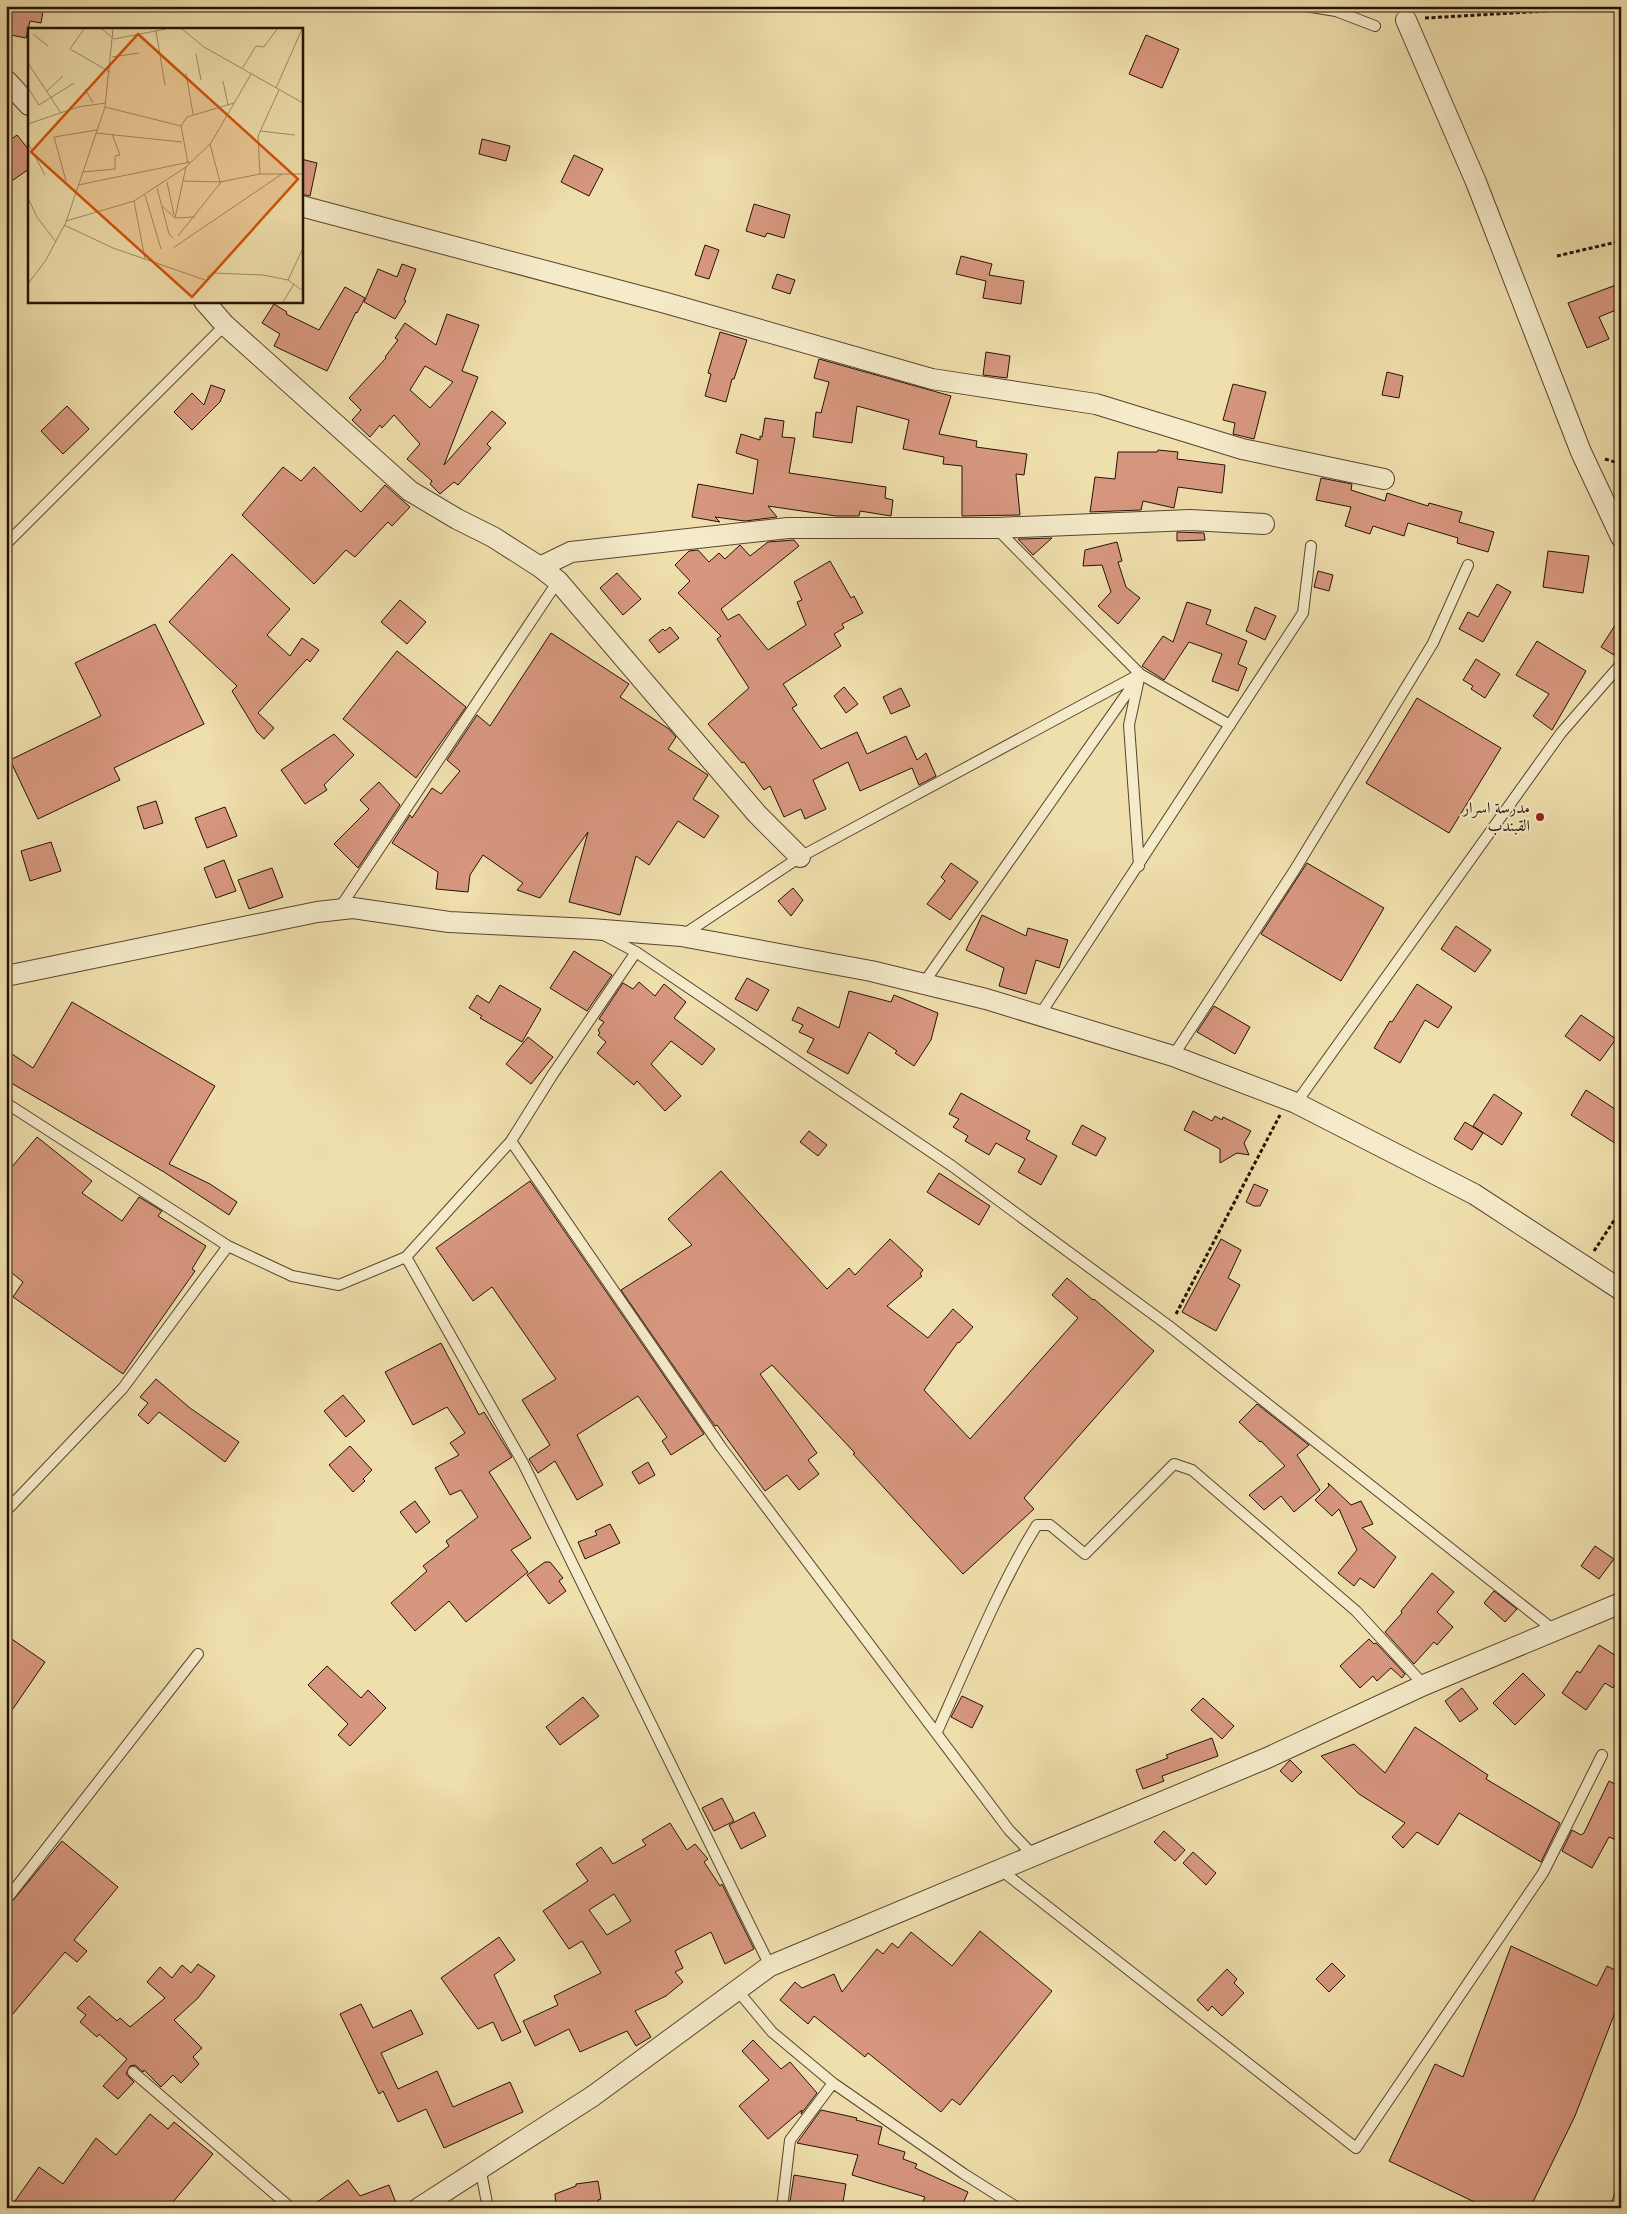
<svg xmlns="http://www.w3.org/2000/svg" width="1627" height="2214" font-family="Cardo,Amiri,serif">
<rect width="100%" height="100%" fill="#efdfac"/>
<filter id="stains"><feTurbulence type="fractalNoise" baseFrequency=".004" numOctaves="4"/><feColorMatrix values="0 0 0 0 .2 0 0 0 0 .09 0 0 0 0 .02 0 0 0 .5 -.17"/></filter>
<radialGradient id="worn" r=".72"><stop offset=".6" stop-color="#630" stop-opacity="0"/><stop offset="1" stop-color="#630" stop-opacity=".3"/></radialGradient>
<path fill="#d7977f" stroke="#251107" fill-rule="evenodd" d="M6,6H44L41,23L30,21L26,38L6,34Z
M1146,35L1179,49L1162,88L1129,74Z
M17,135L29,150V169L6,185V143Z
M482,139L510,146L506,161L479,154Z
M574,155L603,169L589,196L561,182Z
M301,159L317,163L310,196L301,194Z
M754,204L790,215L784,238L767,233L765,237L746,231Z
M705,245L719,250L709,279L695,275Z
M961,256L992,264L989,275L1024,281L1021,304L983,298L986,281L956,274Z
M402,264L416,269L404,300L406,301L395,319L364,302L378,269L397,277Z
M777,274L795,280L790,294L772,288Z
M1616,285L1621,297V308L1599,317L1609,339L1587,348L1568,303Z
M345,287L365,298L357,313L356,312L327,371L274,346L280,334L262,323L274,304L287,312L286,314L319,330Z
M447,314L479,325L462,371L478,377L444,465L492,411L506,423L487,444L491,448L458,485L454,482L440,494L430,484L432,481L407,459L420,444L394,415L382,428L380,425L370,437L352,420L361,410L349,398L386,358L385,357L398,340L395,338L405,323L436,345ZM425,366L453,382L430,408L410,390Z
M720,332L747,340L734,379H732L726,402L705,396L711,374L708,373Z
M986,352L1010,356L1007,378L983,375Z
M819,359L951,396L939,434L977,441L976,447L1027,454L1024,475L1016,474L1020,515L962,516V466L943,464L944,457L903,449L909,420L857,406L852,443L813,437L816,412L821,413L829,382L814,378Z
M1387,372L1403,376L1399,398L1382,395Z
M1233,384L1266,392L1254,439L1233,434L1235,423L1223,420Z
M211,385L225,390L220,402L192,430L174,412L192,393L204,405Z
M67,406L89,429L63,454L41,431Z
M765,418L784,421L782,437L795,438L789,473L886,487L885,498L893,500L891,516L860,511L859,516H836L768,506L777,517L745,521L715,517L720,522L692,517L698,484L753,494L758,460L736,453L741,434L760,440V436L762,437Z
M1158,450L1178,452L1177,459L1225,465L1222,493L1178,487L1174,508L1143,501L1141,510L1090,512L1095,477L1115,479L1118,452H1157Z
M283,467L301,481L314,467L361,512L385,485L410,507L392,526L388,522L355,557L346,550L314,584L242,515Z
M1321,478L1352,484L1351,490L1385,501L1387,493L1428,506L1429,503L1462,512L1459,522L1494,532L1488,552L1457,543L1458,538L1408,523L1404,536L1373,526L1370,534L1345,526L1351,507L1316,500Z
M1177,532L1204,533L1205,540L1177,541Z
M1052,538L1033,555L1018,539H1023Z
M794,540L799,546L721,609L728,620L739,614L768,650L806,625L797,602L802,600L794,582L830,561L851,598L854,596L863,613L842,624L844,628L834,634L841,646L783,684L797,705L792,708L821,749L857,732L867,754L906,736L917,760L926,753L936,776L919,785L912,768L860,791L848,762L813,780L826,809L805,819L801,809L784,817L770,786L764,790L744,762L742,763L708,724L749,688L717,639L721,636L678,593L690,581L675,565L689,551L698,550L709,562L719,553L725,559L740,545L750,556L768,542Z
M1117,542L1122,561L1118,562L1126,587L1140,598L1118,624L1098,606L1111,592L1102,565L1083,566L1085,550Z
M1548,551L1589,556L1583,593L1543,587Z
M232,554L290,609L267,635L290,656L302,638L319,650L310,662L307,659L258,713L274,728L264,739L257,732L232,691L237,686L169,622Z
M1318,571L1333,575L1329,591L1314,587Z
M617,573L641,599L623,615L600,588Z
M1497,584L1511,592L1483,642L1459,629L1468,612L1478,617Z
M400,600L426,622L407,644L381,622Z
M1187,602L1211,610L1206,624L1247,641L1238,664L1247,668L1238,691L1212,681L1222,654L1189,642L1164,680L1142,666L1163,636L1173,642Z
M1255,607L1276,616L1265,640L1246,631Z
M1621,616V644L1614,655L1601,647Z
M155,624L204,724L114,768L120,780L38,819L10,760L101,716L75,663Z
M670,627L679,638L659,653L649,640L663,629L665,631Z
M551,633L629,684L620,697L669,729L676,737L668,749L708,775L693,799L719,816L704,838L678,821L649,865L636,856L620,915L569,902L588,832L540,898L517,890L523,883L483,855L470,875L468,892L436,889L438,872L392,843L410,815L412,818L432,788L441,794L460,771L447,760L477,715L490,726Z
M1537,641L1586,671L1552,730L1533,716L1549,694L1516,675Z
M397,651L466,707L416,778L343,719Z
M1476,659L1500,674L1485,698L1471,689L1473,686L1463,680Z
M844,687L858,704L846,713L834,696Z
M901,688L910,706L891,714L883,697Z
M1417,698L1501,748L1449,833L1366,783Z
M334,734L354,755L324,785L327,790L305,804L281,770Z
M379,782L400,805L358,868L334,844L369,809L360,800Z
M156,801L163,823L144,829L137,807Z
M225,807L237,836L207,848L195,818Z
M51,842L61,871L30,881L21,851Z
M224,860L236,891L216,898L204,868Z
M951,863L978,882L950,920L927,904L945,881L941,877Z
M1307,863L1384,908L1341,981L1261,934Z
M272,868L283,897L249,909L238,880Z
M793,888L803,900L791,916L778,901Z
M982,915L1026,936L1028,928L1068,940L1059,968L1036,960L1026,994L999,986L1004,968L966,950Z
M1456,926L1491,950L1475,972L1441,949Z
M574,951L612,975L587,1011L550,988Z
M747,978L769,990L757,1011L735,999Z
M639,982L655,996L664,984L686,1002L674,1018L715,1049L702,1065L671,1041L651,1064L681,1096L665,1111L637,1081L634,1085L597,1053L606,1042L598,1035L600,1033L598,1030L604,1022L599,1019L623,983L633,989Z
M1417,984L1452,1007L1438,1028L1425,1020L1400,1063L1374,1048L1390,1021L1392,1022Z
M500,985L541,1009L522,1042L480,1018L482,1016L469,1008L477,995L489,1003Z
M849,991L891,1002L894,995L938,1013L931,1040L914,1066L895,1053L897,1051L869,1032L848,1074L807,1052L814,1039L799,1032L803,1025L792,1020L798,1007L839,1028Z
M72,1002L215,1086L169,1164L210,1184L237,1202L229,1215L164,1172L6,1080V1050L33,1068Z
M1214,1006L1250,1027L1235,1054L1197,1032Z
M1581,1015L1616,1039L1600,1061L1565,1036Z
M528,1037L553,1057L531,1084L506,1064Z
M1586,1090L1621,1113V1147L1571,1115Z
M961,1093L1030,1131L1026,1139L1057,1156L1041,1185L1018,1172L1025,1159L996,1143L989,1155L965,1141L968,1136L953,1127L959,1119L949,1114Z
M1494,1094L1522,1113L1502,1145L1473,1126Z
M1193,1111L1212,1121L1215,1116L1222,1120L1223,1117L1251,1131L1244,1143L1249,1155L1237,1153L1220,1163V1149L1184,1130Z
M1465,1122L1483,1133L1472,1150L1454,1139Z
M1082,1125L1106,1138L1096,1156L1072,1144Z
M809,1131L827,1145L818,1156L800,1142Z
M37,1137L92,1181L82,1193L122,1221L139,1197L162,1211L158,1216L206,1246L192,1269L195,1271L123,1374L13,1297L23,1282L6,1268V1174Z
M721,1171L827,1289L849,1268L855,1275L890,1239L923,1270L920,1274L922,1276L887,1306L928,1338L953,1309L973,1327L959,1343L958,1342L924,1390L970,1439L1078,1318L1052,1295L1067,1278L1093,1300L1094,1299L1154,1351L1024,1498L1034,1509L963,1574L853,1454L855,1453L772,1365L760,1374L817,1453L808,1460L819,1474L799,1490L787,1475L765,1491L717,1425L715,1426L621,1290L692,1245L668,1219Z
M939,1173L990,1206L979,1225L927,1192Z
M530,1181L704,1434L671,1455L662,1441L667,1437L638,1396L577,1435L603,1485L577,1500L555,1461L538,1473L529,1459L550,1445L522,1400L556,1379L492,1287L473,1301L436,1248Z
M1254,1184L1268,1190L1260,1206H1254L1246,1202Z
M1221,1239L1241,1250L1228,1278L1240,1285L1216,1331L1182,1312Z
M441,1343L479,1415L484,1412L512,1457L489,1472L531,1538L511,1550L528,1572L466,1622L449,1601L415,1631L391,1603L427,1571L423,1566L449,1546L446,1541L478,1517L461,1490L450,1495L435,1468L459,1455L450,1443L465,1433L447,1407L413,1425L385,1372Z
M156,1379L190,1408L239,1442L225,1462L159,1412L148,1424L138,1415L148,1403L140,1397Z
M343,1395L365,1421L346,1437L324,1411Z
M1257,1404L1309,1445L1297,1455L1320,1490L1294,1512L1281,1496L1264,1510L1249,1495L1285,1466L1261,1441L1260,1442L1239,1422Z
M350,1446L372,1470L363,1479L365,1481L353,1492L329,1465Z
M648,1462L655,1475L639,1484L632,1472Z
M1328,1483L1351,1505L1361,1501L1373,1524L1362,1528L1396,1557L1374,1588L1360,1578L1354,1586L1338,1573L1357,1550L1339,1509L1332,1516L1315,1500L1329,1486Z
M415,1501L430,1522L416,1533L400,1512Z
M610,1524L620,1543L585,1559L578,1542L597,1535L595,1531Z
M1595,1546L1614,1559L1599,1579L1581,1566Z
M545,1562H550L563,1578L559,1581L566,1591L549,1604L527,1575Z
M1432,1573L1454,1592L1437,1612L1453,1627L1437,1645L1434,1642L1414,1664L1385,1632L1402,1613L1401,1611Z
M1494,1591L1517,1609L1505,1622L1484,1603Z
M6,1635L45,1662L6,1719Z
M1369,1639L1374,1644L1376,1643L1405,1674L1402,1678L1391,1668L1377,1681L1373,1676L1360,1688L1340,1666Z
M1599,1645L1621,1659V1675L1613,1688L1605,1683L1586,1710L1562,1693L1577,1671L1580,1673Z
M327,1666L361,1698L368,1690L386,1708L350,1746L338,1735L348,1724L308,1685Z
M1523,1673L1545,1695L1515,1725L1493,1703Z
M1462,1688L1478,1709L1460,1722L1445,1701Z
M962,1696L983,1706L972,1728L951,1717Z
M583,1697L599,1716L560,1745L546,1727Z
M1203,1698L1234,1726L1222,1739L1191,1710Z
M1415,1727L1488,1775L1486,1779L1560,1823L1541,1862L1459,1813L1438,1845L1417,1832L1403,1848L1392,1837L1405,1823L1359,1794L1321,1756L1354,1744L1385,1773Z
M1212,1738L1218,1756L1162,1776L1164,1781L1143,1789L1136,1770L1168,1758L1166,1755Z
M1290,1760L1302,1772L1292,1782L1280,1771Z
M1609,1781L1621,1787V1842L1609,1837L1592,1868L1562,1851L1572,1830L1581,1835L1584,1833Z
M722,1798L734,1821L714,1831L702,1808Z
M754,1812L766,1836L741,1849L729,1825Z
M670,1823L687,1850L695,1844L708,1859L704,1862L720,1886L722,1884L754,1949L725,1964L711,1932L675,1951L683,1968L675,1972L683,1982L666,1996L635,2011L651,2037L636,2046L627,2031L580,2052L569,2029L535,2046L523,2021L558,2005L554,1996L601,1973L582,1941L569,1949L543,1911L588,1881L576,1864L601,1847L613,1864L646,1845L642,1840ZM614,1894L631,1921L607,1935L589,1910Z
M1164,1831L1185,1850L1175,1861L1154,1842Z
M62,1841L118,1887L74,1940L87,1951L77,1962L65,1952L6,2022V1909Z
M1193,1852L1216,1873L1206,1885L1183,1863Z
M980,1931L1052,1991L960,2105L952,2099L941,2112L868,2053L865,2057L814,2016L808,2024L780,2000L795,1982L802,1988L834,1974L842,1992L877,1949L883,1954L892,1943L898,1948L911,1932L952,1966Z
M499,1937L515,1960L494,1975L521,2032L502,2041L493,2022L478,2029L441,1978Z
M1511,1946L1597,1986L1607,1966L1621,1973V1997L1575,2116L1530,2208H1487L1389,2161L1435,2064L1463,2077Z
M1332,1963L1345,1976L1329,1992L1316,1979Z
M198,1964L215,1976L198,1998L174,2020L202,2048L193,2057L199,2064L181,2083L173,2075L161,2087L144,2070L143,2072L135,2065L130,2066L126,2074L134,2082L118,2099L103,2086L127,2059L99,2034L97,2037L80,2022L86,2015L77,2008L89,1996L117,2021L120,2018L130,2027L165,1998L147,1982L160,1967L172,1978L182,1965L191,1973Z
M1227,1969L1237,1979L1234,1983L1244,1993L1222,2016L1212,2006L1208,2011L1197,2000Z
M361,2004L373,2028L411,2010L423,2034L381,2053L398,2089L437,2071L453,2107L510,2082L523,2112L444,2148L426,2109L398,2122L383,2091L379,2094L340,2014Z
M753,2040L781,2069L790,2062L817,2093L801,2114L802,2110L768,2139L739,2106L769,2080L742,2051Z
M821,2110L857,2118L856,2120L882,2127L878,2144L905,2152L903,2159L917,2164L915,2168L968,2192L961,2208H920L925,2197L852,2175L858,2155L797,2143Z
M150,2114L168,2129L174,2122L213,2154L168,2208H10L39,2167L63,2184L96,2138L116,2155Z
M794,2175L846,2184L842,2208H789Z
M348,2180L360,2196L389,2185L398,2208H309Z
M598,2181L601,2199L598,2200L599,2208H556L555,2194L576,2186V2184Z"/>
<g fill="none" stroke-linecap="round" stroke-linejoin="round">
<defs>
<path id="lane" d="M1305,6L1336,11L1375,26
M996,528L1140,674L1129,725L1139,866
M6,544L225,325
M1140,674L1230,725
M339,909L558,581
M602,934L636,952L952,1166L1169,1326L1555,1631
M683,935L800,857L1140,674
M636,952L553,1074L511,1141L406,1257L523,1463L770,1966
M923,984L1137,679
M1039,1016L1303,613L1311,546
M1173,1056L1294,871L1433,643L1468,565
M6,1103L228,1246L292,1276L339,1285L406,1257
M1296,1103L1561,733L1621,664
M511,1141L721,1447L1009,1830L1034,1856
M6,1511L123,1388L228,1246
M937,1732C956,1689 975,1645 995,1603C1008,1576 1021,1550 1037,1525H1050L1085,1554L1174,1464L1192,1470L1356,1611L1424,1685
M1001,1870L1356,2148L1543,1873L1602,1755
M6,1900L198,1654
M737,1990L772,2032L833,2083L964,2174L1018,2208
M133,2072L291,2208
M480,2167L488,2208
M782,2208L790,2140L833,2083
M1615,2208L1621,2193"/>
<path id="street" d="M1406,20L1476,182L1581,452L1621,537
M6,80L29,105
M301,206L666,303L932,379L1096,404L1242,449L1384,479
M204,301L225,325L410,491L457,519L493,537L540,567L558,581L757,814L800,857
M540,567L571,552L788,528H996L1190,520L1264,524
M6,976L317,912L353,908L449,922L591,929L681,936L871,971L986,999L1173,1056L1296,1103L1474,1194L1621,1290
M419,2208L593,2096L770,1966L1267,1758L1424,1685L1621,1603"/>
</defs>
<use href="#lane" stroke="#584430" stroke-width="12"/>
<use href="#street" stroke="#584430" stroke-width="22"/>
<path stroke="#251107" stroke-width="3" stroke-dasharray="4 2.5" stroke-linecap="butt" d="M1425,18L1547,11L1581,6
M1557,256L1621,241
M1605,459L1621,464
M1594,1251L1621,1210
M1176,1314L1280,1115"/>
<use href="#lane" stroke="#f5eac9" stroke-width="10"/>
<use href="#street" stroke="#f5eac9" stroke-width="20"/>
</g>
<circle fill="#8f2418" stroke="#f5eac9" stroke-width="2" cx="1540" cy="817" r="5"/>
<g text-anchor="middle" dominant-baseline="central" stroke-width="4" stroke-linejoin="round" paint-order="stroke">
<g font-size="16" fill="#251107" stroke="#f5eac9" text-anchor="end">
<text x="1530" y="808">مدرسة اسرار<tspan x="1530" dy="18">القبندب</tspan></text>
</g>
</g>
<g transform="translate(28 28)">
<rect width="275" height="275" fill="#efdfac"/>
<path fill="none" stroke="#9e8d6a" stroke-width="1" d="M56,1L42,21L82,44M74,1L86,11L138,1M154,1L176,19L275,75M128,3L137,57M5,6L20,18M168,26L173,52M84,29L111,25M0,35L33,85M214,41L228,18L236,19L249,1M158,45L165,86M195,53L200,77M0,60L11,77L46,55M248,60L274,1M57,61L65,75M19,63L35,48M77,79L153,98L160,135M0,96L50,79L78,75M153,98L159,89L206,75M232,103L267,107M68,105L154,114M0,115L17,147M182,116L192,154M55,144L87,141V128L92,127L84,106M232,146L230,108L251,62M38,153L26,109L69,102M156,153L192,154L232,146H275M139,154L146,187M50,157L162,134M129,160L141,206L145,210M117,167L133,221M0,170L9,189L28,214M106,173L117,231M134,178L147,190L167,189M147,190L158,139M38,193L106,173L158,139L183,115L223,46M36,197L85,220L177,252M150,208L194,153M145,220L254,146M179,249L185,245L235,247L260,252L275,263M260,252L275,220M0,256L18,232L38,194L77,79L85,1M255,274L266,256"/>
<path fill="#d4520c" fill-opacity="0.15" stroke="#d4520c" stroke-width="2.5" d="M110,6L270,151L164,269L3,124Z"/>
<rect width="275" height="275" fill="none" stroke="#251107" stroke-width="2.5"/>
</g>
<rect width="1627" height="2214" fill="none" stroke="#efdfac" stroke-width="25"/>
<rect x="8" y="8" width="1612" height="2199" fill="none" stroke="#251107" stroke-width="2.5"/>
<rect x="12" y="12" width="1602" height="2189" fill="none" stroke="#251107"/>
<rect width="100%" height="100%" filter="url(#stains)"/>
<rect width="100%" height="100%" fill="url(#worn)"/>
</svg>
